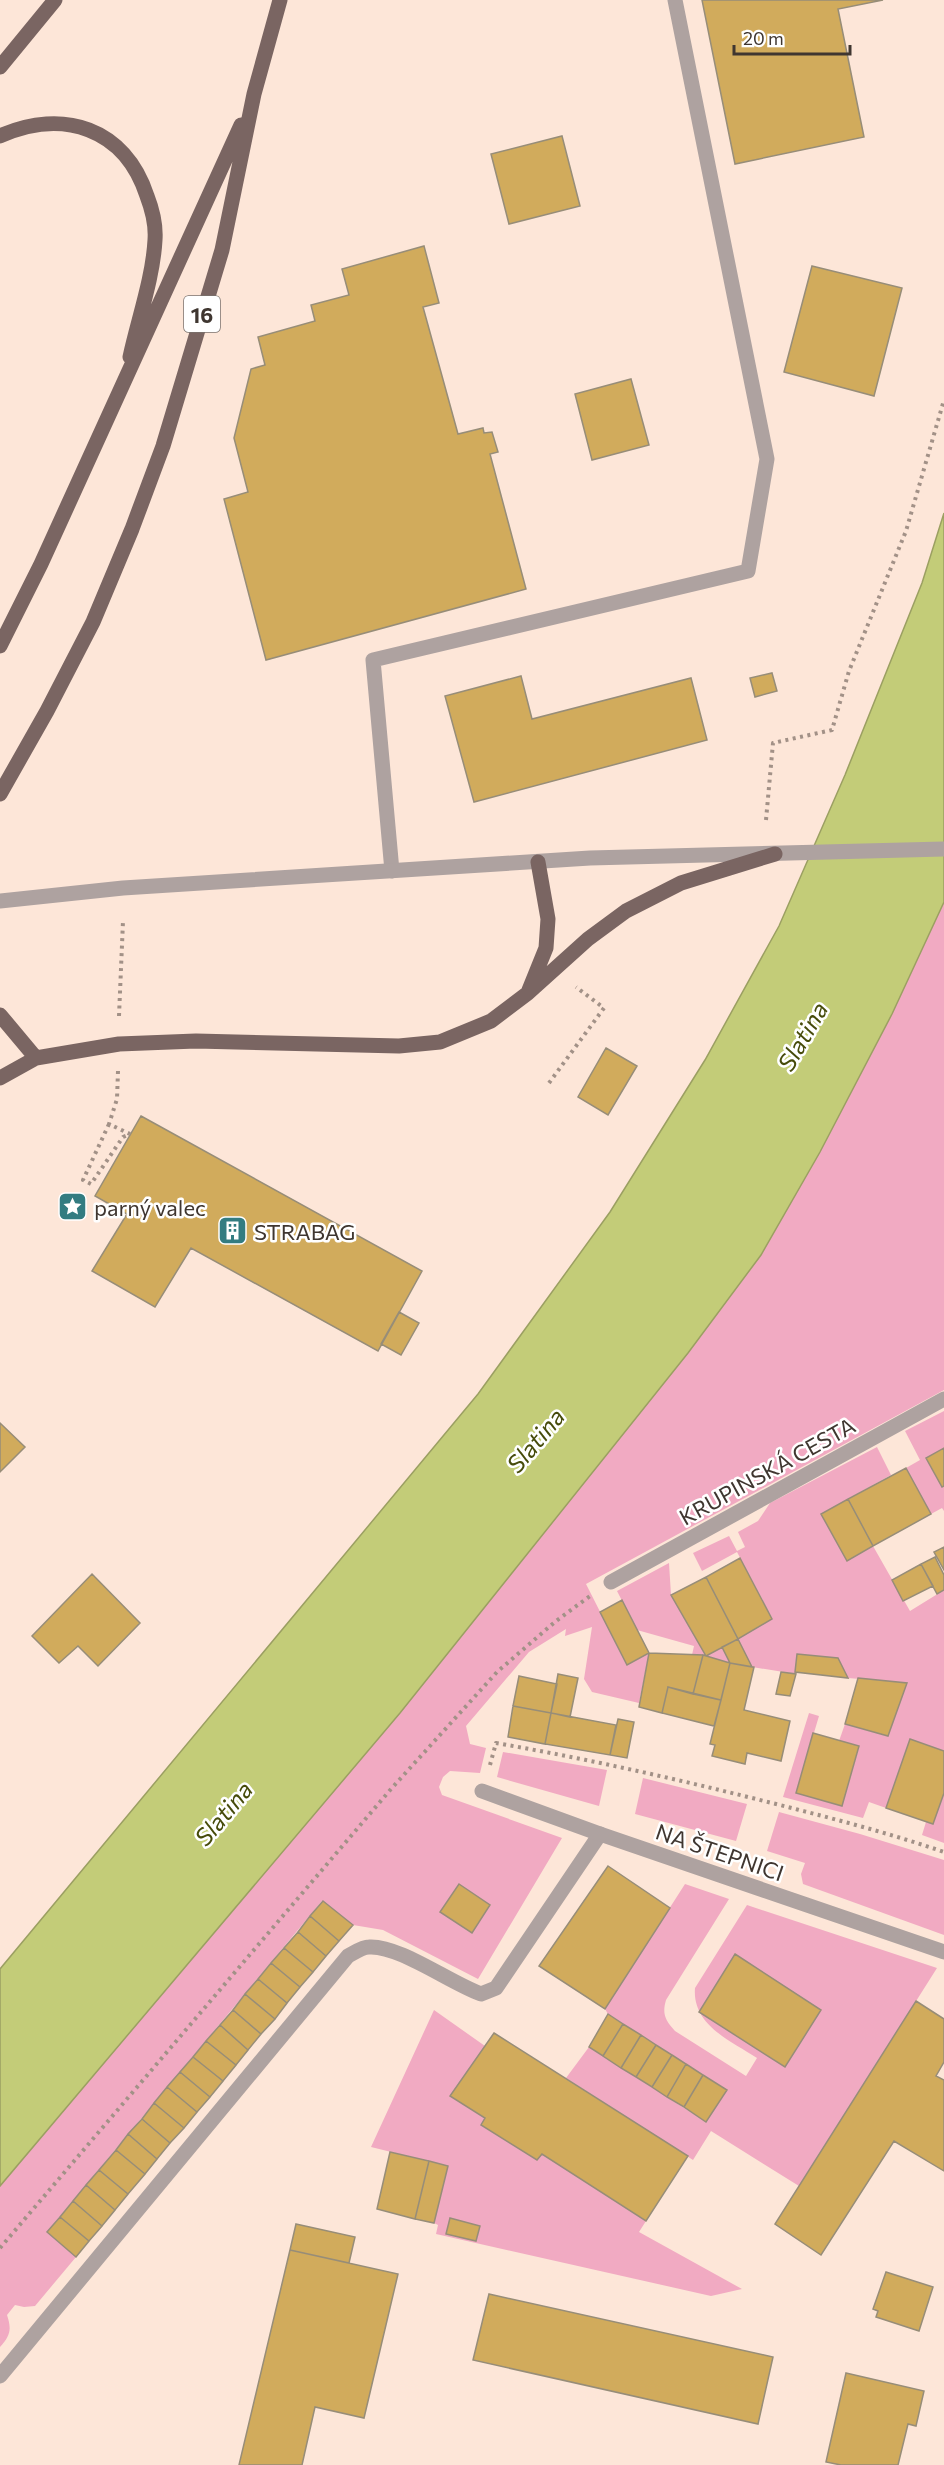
<svg xmlns="http://www.w3.org/2000/svg" width="944" height="2465" font-family="Commissioner,sans-serif">
<rect width="100%" height="100%" fill="#fde6d8"/>
<path fill="#f1aac2" fill-rule="evenodd" d="M944,902V1390L586,1584L627,1665L649,1653L639,1703L592,1692L584,1679L592,1627L565,1636L566,1629L529,1652L466,1726L470,1744L486,1748L480,1773L450,1771L443,1777L439,1787L442,1795L562,1838L478,1979L383,1930L353,1925L322,1901L47,2232L76,2257L35,2306L24,2307L15,2305L7,2315C12,2330 10,2336 0,2347V2186L400,1713L688,1353L761,1255L820,1152L892,1014Z
M944,1411V1448L926,1458L942,1487L944,1486V1511L942,1508L931,1514L906,1468L920,1460L905,1431Z
M877,1447L891,1475L821,1514L847,1560L873,1546L910,1611L944,1590V1751L910,1739L886,1808L869,1802L863,1818L783,1797L809,1713L819,1716L796,1793L842,1806L859,1747L839,1741L845,1724L887,1736L906,1683L848,1678L838,1658L797,1654L796,1674L752,1667L738,1639L772,1618L737,1552L702,1571L693,1553L729,1536L737,1551L745,1547L738,1532L758,1521L770,1503Z
M669,1563L671,1595L706,1656L722,1647L730,1663L692,1655L694,1646L637,1630L617,1591Z
M503,1752L607,1770L599,1806L497,1777Z
M643,1778L747,1804L736,1841L635,1814Z
M944,1793V1843L922,1835L926,1822L933,1824Z
M779,1812L860,1834L944,1860V1935L803,1884L801,1874L805,1863L767,1851Z
M685,1884L729,1899L666,2000C662,2014 665,2020 675,2031L746,2076L757,2058C731,2041 692,2025 695,1988L747,1905L937,1968L799,2186L711,2131L693,2160L566,2078L589,2047L706,2122L727,2090L608,2014L605,2009ZM735,1955L821,2010L785,2067L699,2012Z
M434,2010L485,2046L451,2096L485,2118L482,2126L537,2159L542,2154L646,2221L639,2232L742,2289L711,2296L436,2234L438,2225L434,2223L448,2166L371,2147Z"/>
<path fill="#c3cc78" stroke="#9b9f62" stroke-width="1.5" d="M944,513V902L892,1014L820,1152L761,1255L688,1353L400,1713L0,2186V1969L478,1394L610,1212L705,1060L779,926L845,775L922,583Z"/>
<path fill="#d1ab5c" stroke="#978d78" stroke-width="1.5" d="M702,0H883L838,9L864,137L735,164Z
M562,136L580,206L509,224L491,154Z
M424,246L439,303L423,307L458,434L483,428L484,433L492,432L498,452L490,454L526,589L266,660L224,499L248,492L234,438L251,369L265,365L258,337L315,321L311,305L349,295L342,269Z
M812,266L902,288L874,396L784,372Z
M631,379L649,445L592,460L575,394Z
M772,673L777,691L755,697L750,678Z
M521,676L532,719L691,678L707,740L474,802L445,696Z
M606,1048L637,1066L608,1115L578,1097Z
M141,1116L422,1271L378,1351L191,1248L155,1307L92,1271L127,1214L95,1196Z
M399,1312L419,1323L401,1355L381,1344Z
M0,1423L25,1447L0,1472Z
M944,1448V1486L942,1487L926,1458Z
M906,1468L931,1514L873,1546L848,1499Z
M848,1499L873,1546L847,1561L821,1514Z
M944,1547V1570L934,1552Z
M935,1557L944,1575V1590L937,1594L921,1564Z
M740,1558L772,1619L738,1639L706,1577Z
M921,1564L933,1586L903,1601L892,1580Z
M92,1574L140,1623L98,1666L78,1646L59,1663L32,1636Z
M706,1577L738,1639L706,1656L671,1595Z
M622,1600L649,1653L627,1665L600,1612Z
M738,1639L752,1667L730,1663L722,1647Z
M649,1653L703,1655L693,1694L668,1687L662,1713L639,1707Z
M797,1654L838,1658L848,1678L795,1672Z
M703,1655L730,1663L721,1700L693,1694Z
M730,1663L754,1667L744,1710L790,1721L781,1761L747,1753L745,1764L712,1756L715,1745L710,1744Z
M781,1672L796,1674L790,1696L776,1694Z
M558,1674L578,1678L570,1717L551,1713Z
M519,1676L557,1684L551,1713L513,1706Z
M858,1678L907,1683L888,1736L845,1724Z
M668,1687L721,1700L714,1726L662,1713Z
M513,1706L551,1713L545,1744L508,1737Z
M551,1713L616,1725L610,1755L545,1744Z
M618,1719L634,1722L627,1758L610,1755Z
M813,1733L859,1746L842,1806L796,1793Z
M910,1739L944,1751V1793L933,1824L886,1808Z
M608,1866L670,1908L605,2009L539,1966Z
M459,1884L490,1905L472,1933L440,1912Z
M323,1901L353,1925L339,1941L310,1916Z
M310,1916L339,1941L326,1956L298,1932Z
M298,1932L326,1956L313,1972L284,1948Z
M284,1948L313,1972L300,1987L271,1963Z
M735,1954L821,2010L785,2067L699,2012Z
M271,1963L300,1987L287,2003L258,1979Z
M258,1979L287,2003L275,2019L245,1994Z
M245,1994L275,2019L261,2034L233,2010Z
M916,2001L944,2019V2062L936,2076L944,2080V2171L894,2141L821,2255L775,2224Z
M233,2010L261,2034L248,2050L220,2025Z
M608,2014L623,2024L603,2056L589,2047Z
M623,2024L641,2035L621,2068L603,2056Z
M220,2025L248,2050L236,2065L206,2041Z
M494,2033L688,2156L646,2221L542,2154L537,2160L481,2125L485,2118L450,2096Z
M641,2035L656,2045L636,2077L621,2068Z
M206,2041L236,2065L223,2081L193,2057Z
M656,2045L672,2055L652,2087L636,2077Z
M672,2055L686,2064L667,2097L652,2087Z
M193,2057L223,2081L210,2097L180,2072Z
M686,2064L703,2075L684,2107L667,2097Z
M180,2072L210,2097L197,2112L167,2087Z
M703,2075L727,2090L706,2122L684,2107Z
M167,2087L197,2112L184,2128L154,2103Z
M154,2103L184,2128L170,2143L142,2119Z
M142,2119L170,2143L157,2159L128,2134Z
M128,2134L157,2159L145,2174L116,2150Z
M116,2150L145,2174L128,2194L99,2170Z
M390,2152L429,2161L415,2219L377,2209Z
M429,2161L448,2166L434,2223L415,2219Z
M99,2170L128,2194L115,2210L86,2185Z
M86,2185L115,2210L102,2226L73,2201Z
M73,2201L102,2226L89,2241L60,2217Z
M60,2217L89,2241L76,2257L47,2232Z
M450,2218L480,2226L476,2241L446,2234Z
M296,2224L355,2237L349,2263L290,2250Z
M290,2250L398,2274L364,2418L315,2407L302,2465H239Z
M886,2272L933,2287L919,2331L876,2317L878,2311L873,2309Z
M489,2294L773,2357L758,2424L473,2360Z
M846,2373L924,2391L916,2426L908,2424L898,2465H841L826,2462Z"/>
<g fill="none" stroke-linecap="round" stroke-linejoin="round">
<path stroke="#a29187" stroke-width="4" stroke-dasharray="3 4.5" stroke-linecap="butt" d="M766,820L773,743L832,730L849,671L906,531L944,400
M119,1016L123,921
M118,1071L117,1099L109,1124L130,1134
M549,1083L604,1008L576,987
M109,1124L83,1180L91,1184L123,1137L130,1134
M490,1765L496,1743C588,1759 677,1779 768,1802C827,1817 886,1832 944,1852
M0,2248L391,1789L497,1672L556,1621L590,1596"/>
<path stroke="#aea2a0" stroke-width="15" d="M392,871L373,660L748,571L767,459L675,0
M0,2376L348,1956C354,1953 362,1947 369,1947C399,1945 450,1983 481,1994L496,1988L600,1834"/>
<path stroke="#aea2a0" stroke-width="15" d="M611,1582L944,1399
M482,1791L600,1834L944,1952"/>
<path stroke="#aea2a0" stroke-width="15" d="M0,901L123,888L590,858L944,849"/>
<path stroke="#7a6562" stroke-width="15" d="M0,67L55,0
M0,136C63,108 125,128 147,196C152,209 156,226 155,240C153,278 138,320 130,357
M0,646L41,564L241,125
M0,794L47,711L93,622L132,529L163,446L222,250L254,94L280,0
M529,990L546,948L548,919L538,862
M0,1015L36,1058
M0,1078L36,1058L119,1044L196,1041L399,1046L440,1042L491,1021L528,993L588,939L626,911L681,883L775,854"/>
</g>
<defs>
<symbol id="sight-square" viewBox="-11 -11 22 22"><rect x="-9" y="-9" width="18" height="18" rx="4" fill="#337c81" stroke="#fff"/><path d="M0-6L1.8-2.2L6-1.7L2.9 1.2L3.7 5.4L0 3.3L-3.7 5.4L-2.9 1.2L-6-1.7L-1.8-2.2Z" fill="#fff"/></symbol>
<symbol id="building-square" viewBox="-11 -11 22 22"><rect x="-9" y="-9" width="18" height="18" rx="4" fill="#337c81" stroke="#fff"/><path d="M-4-6H4V6H1V3H-1V6H-4ZM-2.5-4.3h1.7v1.8h-1.7ZM.8-4.3h1.7v1.8H.8ZM-2.5-1h1.7V.8h-1.7ZM.8-1h1.7V.8H.8Z" fill="#fff"/></symbol>
</defs>
<g fill-rule="evenodd">
<use href="#sight-square" x="56" y="1190" width="33" height="33"/>
<use href="#building-square" x="216" y="1214" width="33" height="33"/>
</g>
<g text-anchor="middle" dominant-baseline="central" stroke-width="5" stroke-linejoin="round" paint-order="stroke">
<rect fill="#fff" stroke="#79726e" stroke-width="1.5" x="184" y="296" width="36" height="36" rx="4.5"/>
<g font-size="21" font-weight="bold" fill="#3f3630">
<text x="202" y="314">16</text>
</g>
<g font-size="22" fill="#3f3630" stroke="#fff" text-anchor="start">
<text x="94" y="1207">parný valec</text>
<text x="254" y="1231">STRABAG</text>
</g>
<g font-size="22" fill="#3f3630" stroke="#fff">
<text transform="translate(767 1471) rotate(-29)">KRUPINSKÁ CESTA</text>
<text transform="translate(720 1852) rotate(19)">NA ŠTEPNICI</text>
</g>
<g font-size="24" font-style="italic" fill="#464b0a" stroke="#fff">
<text transform="translate(802 1036) rotate(-60)">Slatina</text>
<text transform="translate(535 1440) rotate(-50)">Slatina</text>
<text transform="translate(223 1813) rotate(-50)">Slatina</text>
</g>
</g>
<path d="M734 45v9h116v-9" fill="none" stroke="#3f3630" stroke-width="3"/>
<text x="743" y="45" font-size="18" fill="#3f3630" stroke="#ffffff" stroke-width="4.5" paint-order="stroke">20 m</text>
</svg>
